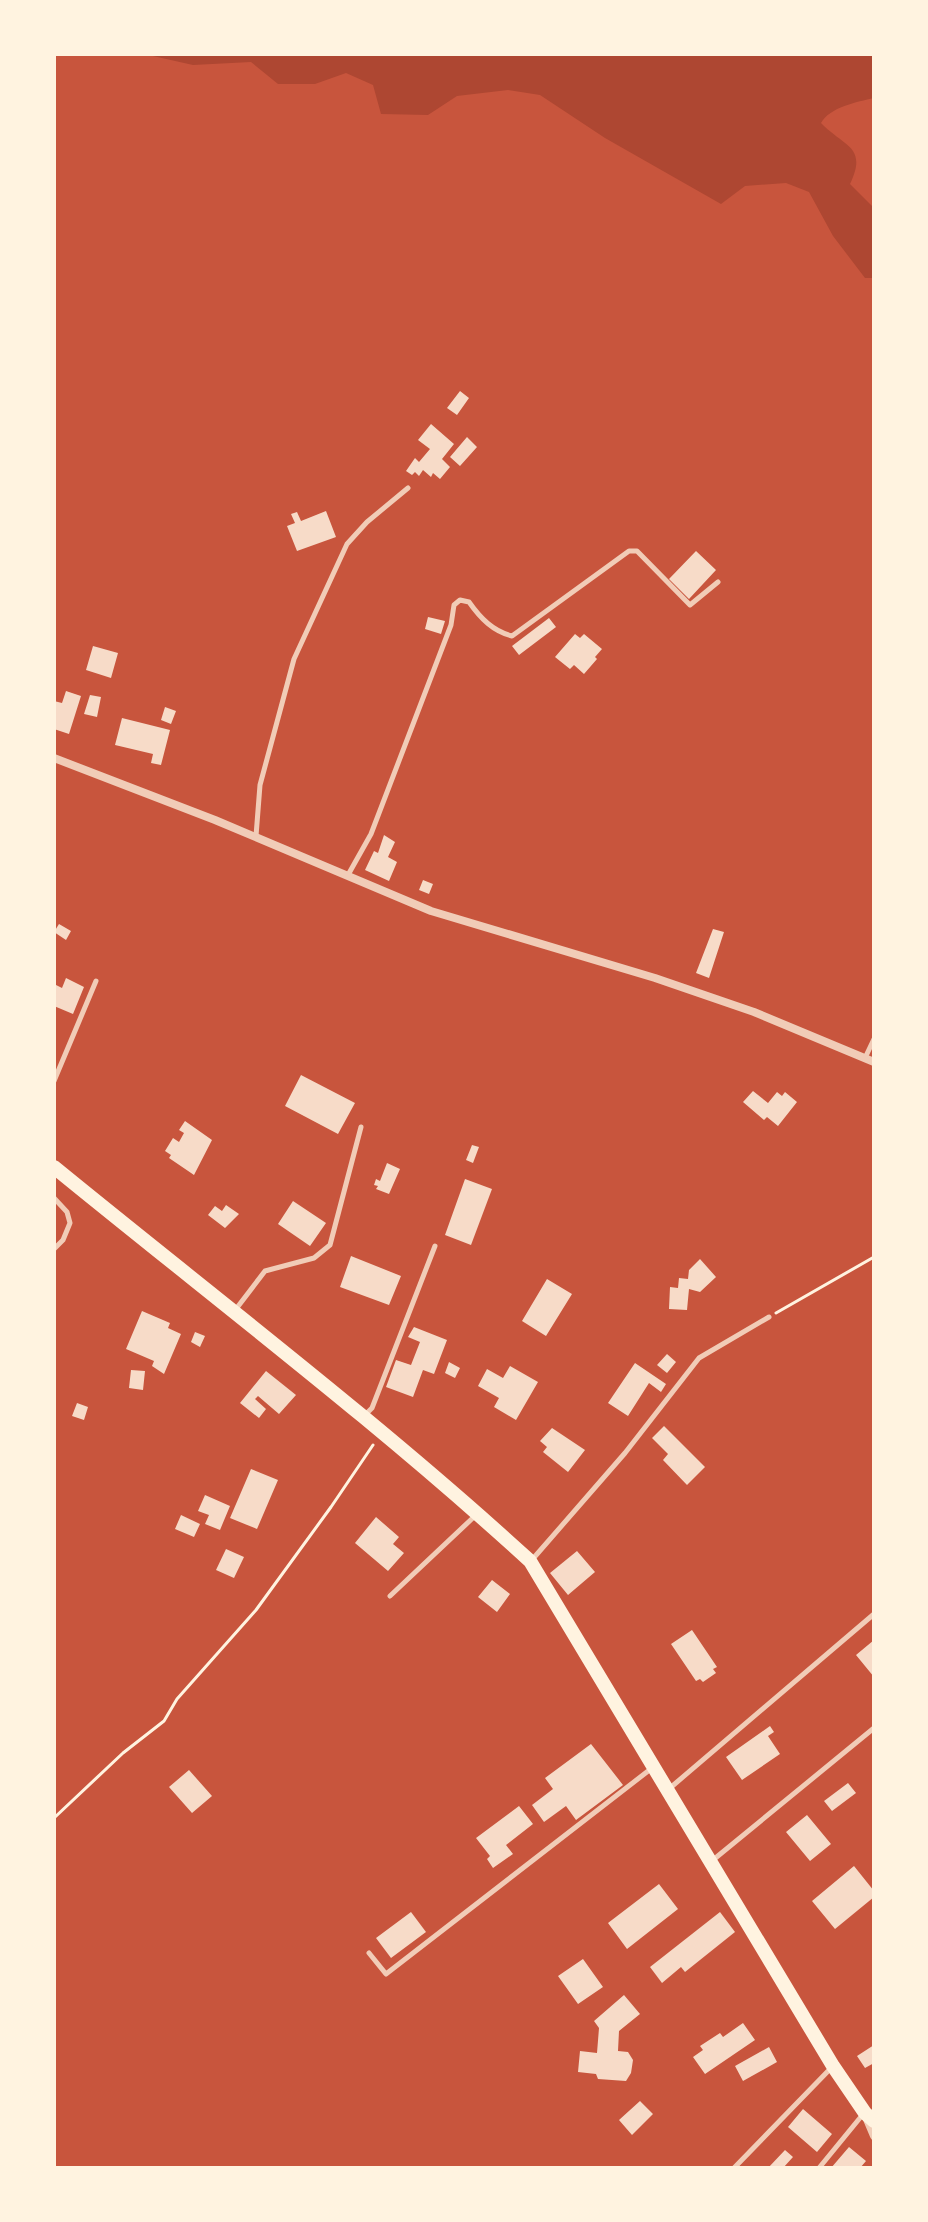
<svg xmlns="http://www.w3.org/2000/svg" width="928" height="2222" font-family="'Crimson Pro',serif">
<rect width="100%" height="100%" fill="#c8553d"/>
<path fill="#ae4732" d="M144,54H874V98C857,102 830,107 821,123C844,147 868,146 850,184L874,208V278H865L833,236L809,192L786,183L745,186L721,204L605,138L540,95L508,90L457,96L428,115L381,114L373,85L346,73L315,84H278L251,62L193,65Z"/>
<path fill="#f7dbc8" d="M460,391L469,398L457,415L447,408Z
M431,424L454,444L442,459L450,467L440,479L433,473L431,477L423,470L419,476L415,472L412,475L406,471L415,458L419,462L430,449L418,440Z
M467,437L477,447L460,466L450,457Z
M326,511L336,537L297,551L287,526L295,523L291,514L297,512L301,521Z
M696,551L716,570L689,599L669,579Z
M428,617L445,621L441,634L425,629Z
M549,618L556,627L519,655L512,646Z
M575,634L580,638L584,634L602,649L595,657L597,659L584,674L574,665L570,669L555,657Z
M93,646L118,653L111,678L86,670Z
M66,691L81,696L69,734L54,729V701L62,703Z
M90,695L101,697L97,717L84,714Z
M165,707L176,711L171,724L161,720Z
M122,718L170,730L161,765L151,763L153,754L115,745Z
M384,835L395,842L388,857L397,862L389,881L365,870L374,851L378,853Z
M423,880L433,884L429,894L419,890Z
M59,924L71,931L66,940L54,932Z
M713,929L724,932L709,978L696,973Z
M66,978L84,987L73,1014L54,1006V984L62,988Z
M301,1075L355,1103L338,1134L285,1106Z
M753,1091L768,1103L777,1092L782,1096L785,1092L797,1102L778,1126L767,1117L764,1120L743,1102Z
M185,1121L212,1140L194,1175L169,1158L171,1155L165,1151L173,1138L179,1142L184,1133L179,1130Z
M472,1145L479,1147L473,1163L466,1160Z
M387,1163L400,1169L389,1194L376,1189L378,1186L374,1185L376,1179L380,1181Z
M465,1179L492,1189L471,1245L445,1235Z
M293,1201L326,1223L310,1246L278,1224Z
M226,1205L239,1214L225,1228L208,1215L215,1206L222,1211Z
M351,1256L401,1276L389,1305L340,1287Z
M700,1259L716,1277L700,1292L689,1289L687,1310L669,1309L670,1287L678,1288L679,1278L688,1279L689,1270Z
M547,1279L572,1294L546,1336L522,1321Z
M142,1311L170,1323L168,1328L181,1334L164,1374L152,1366L154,1361L126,1349Z
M414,1327L447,1340L434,1374L423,1370L413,1397L386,1387L396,1360L411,1365L420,1342L408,1337Z
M195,1332L205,1336L200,1347L191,1342Z
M667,1354L676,1362L667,1373L657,1365Z
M449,1362L460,1368L455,1378L445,1373Z
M635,1363L666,1384L661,1392L649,1383L628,1416L608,1403Z
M510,1366L538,1382L516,1420L494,1407L499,1398L478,1386L487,1369L503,1378Z
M131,1370L145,1371L143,1390L129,1388Z
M266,1371L296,1395L279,1414L258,1396L255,1399L266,1409L259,1418L240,1403Z
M77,1403L88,1407L84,1420L72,1416Z
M664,1426L705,1467L687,1485L663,1460L668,1454L652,1438Z
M552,1428L585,1450L568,1472L543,1452L547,1447L540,1441Z
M251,1469L278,1480L257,1529L230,1518Z
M205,1495L230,1506L220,1530L205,1524L209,1515L198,1511Z
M181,1515L200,1524L194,1537L175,1529Z
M376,1517L399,1537L393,1544L404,1553L388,1571L355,1543Z
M226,1549L244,1557L234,1578L216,1570Z
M577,1551L595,1572L568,1595L550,1573Z
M492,1580L510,1594L497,1612L478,1597Z
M692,1630L717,1667L713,1669L716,1673L703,1682L700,1679L696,1681L671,1644Z
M874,1640V1677L856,1655Z
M770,1726L774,1732L768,1736L780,1754L742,1780L726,1757Z
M591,1744L623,1785L576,1820L566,1806L544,1822L532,1805L553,1789L545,1778Z
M189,1770L212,1796L192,1813L169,1787Z
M848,1783L856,1793L832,1811L824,1801Z
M519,1806L533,1824L506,1845L513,1854L493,1868L487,1859L490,1856L476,1838Z
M807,1815L831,1844L810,1861L786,1832Z
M854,1866L874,1891V1897L835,1929L812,1901Z
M659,1884L678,1909L627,1949L608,1923Z
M411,1912L426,1932L391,1958L376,1938Z
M720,1912L735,1932L685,1972L681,1967L662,1983L650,1967Z
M583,1959L603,1987L578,2004L558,1976Z
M624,1995L640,2014L619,2031L618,2051L628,2052L633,2060L631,2073L626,2081L598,2079L596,2074L578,2072L580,2051L597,2053L599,2028L594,2021Z
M743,2023L755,2040L705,2074L693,2057L703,2050L700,2046L720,2033L723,2037Z
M874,2045V2063L865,2068L857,2056Z
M769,2047L777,2062L743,2081L735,2066Z
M640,2101L653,2114L632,2135L619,2120Z
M803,2109L832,2134L817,2152L788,2127Z
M849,2147L866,2161L860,2168H831Z
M785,2150L793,2157L783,2168H768Z"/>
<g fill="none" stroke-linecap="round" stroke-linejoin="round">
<path stroke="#fff3e0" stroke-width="3" d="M776,1313L874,1257
M54,1818L123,1753L164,1721L177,1699L256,1610L331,1507L373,1445"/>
<path stroke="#f1ccb7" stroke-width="5" d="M256,836L260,785L294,659L347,544L367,522L408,488
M348,875L371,834L451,625L454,605L460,600L469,602C481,619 493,631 512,636L629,551H637L690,605L718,582
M865,1058L874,1039
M54,1081L96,981
M54,1198L67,1212L70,1223L63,1240L54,1249
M236,1309L265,1271L314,1258L330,1245L361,1127
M364,1416L372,1408L435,1246
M531,1561L625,1453L699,1358L769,1317
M390,1596L477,1514
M670,1788L874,1614
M713,1860L874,1728
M369,1953L386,1974L652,1768
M734,2168L832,2067
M819,2168L864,2113"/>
<path stroke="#f1ccb7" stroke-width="8" d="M54,758L215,820L431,911L655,978L754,1012L874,1062
M866,2117L874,2136"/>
<path stroke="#fff3e0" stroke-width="14" d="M54,1167C213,1297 378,1422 530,1561L833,2066L865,2113L874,2121"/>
</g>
<rect width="928" height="2222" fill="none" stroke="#fff3e0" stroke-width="112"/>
</svg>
